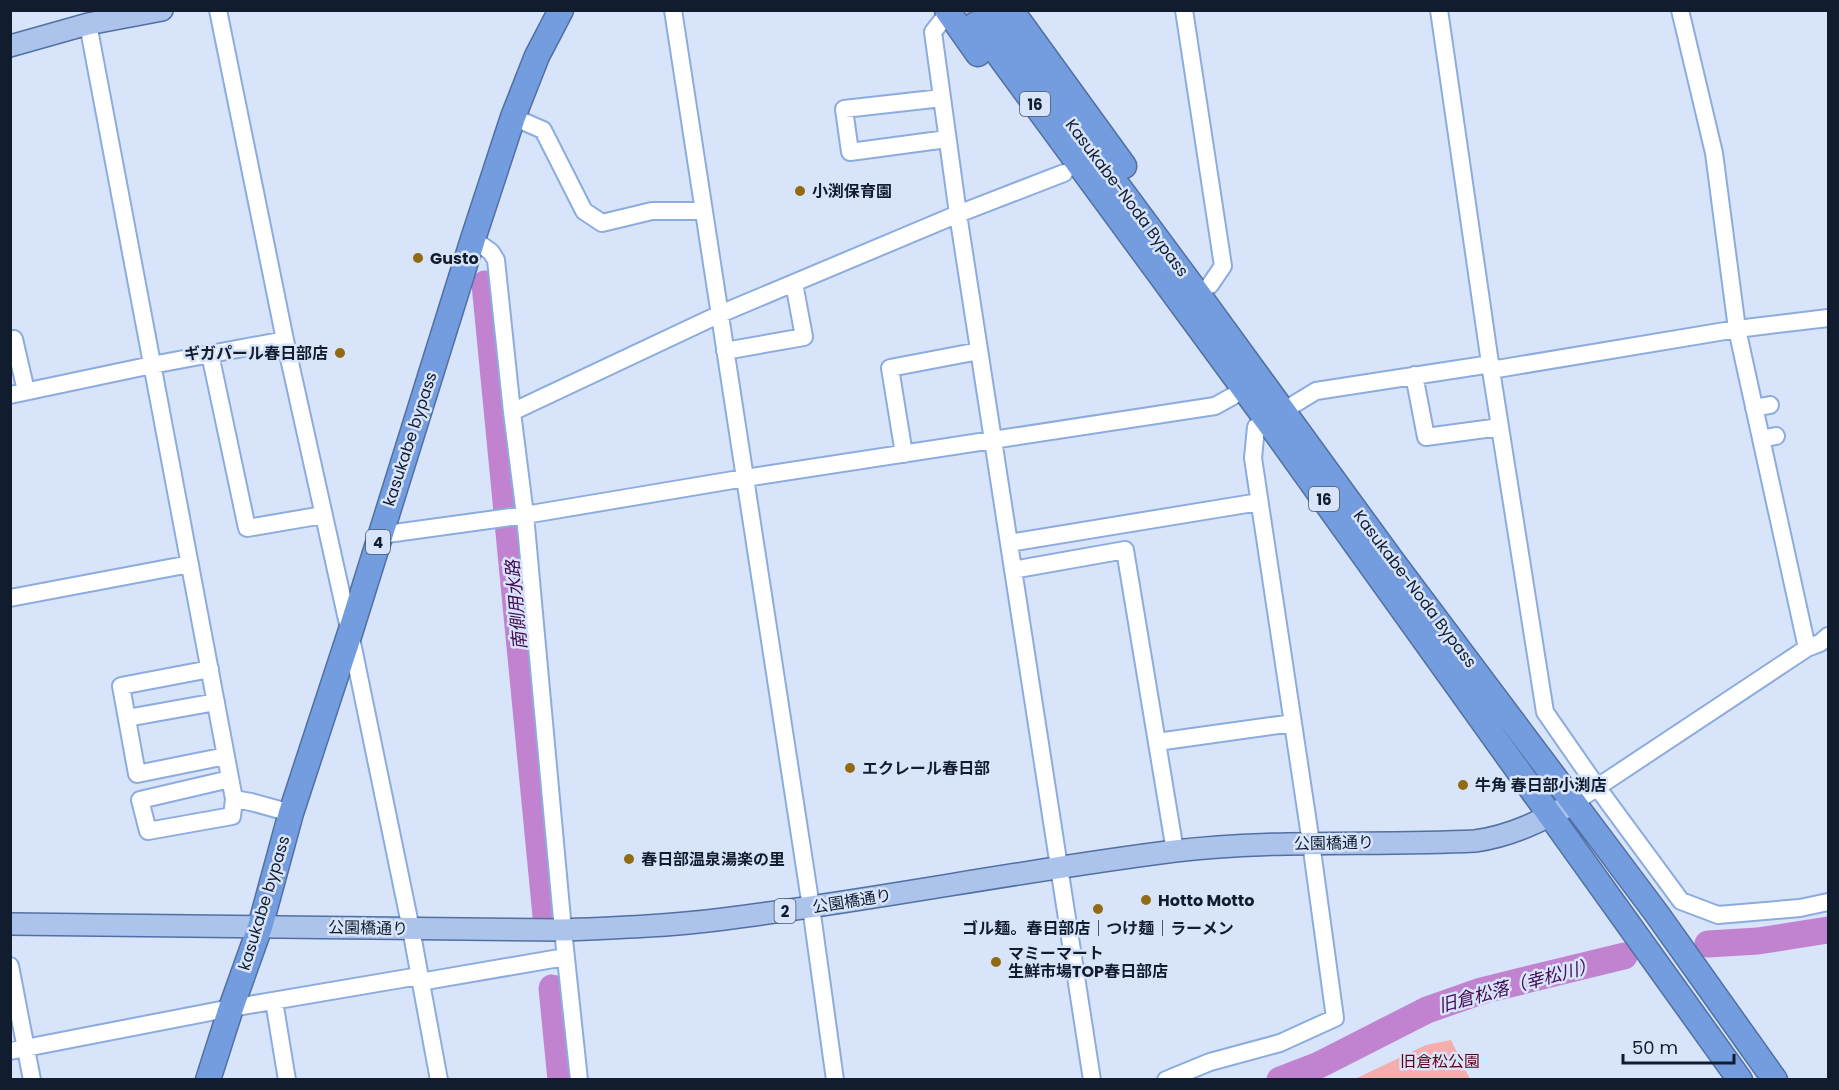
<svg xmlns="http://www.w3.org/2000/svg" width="1839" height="1090" font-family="Poppins,'Noto Sans JP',sans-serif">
<rect width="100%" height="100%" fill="#d7e4f9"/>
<path fill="#f6adad" d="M1451,1040L1470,1079H1355L1426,1045Z"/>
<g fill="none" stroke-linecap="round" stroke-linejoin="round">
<path stroke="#c183d0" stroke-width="27" d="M485,284L547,926
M1708,944L1758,941L1828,930
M552,988L561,1080
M1280,1080L1319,1065L1427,1010L1481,991L1624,956"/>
<path stroke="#afbcd1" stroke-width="24" stroke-dasharray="24 12" stroke-linecap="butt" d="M966,10L976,24"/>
<defs>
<path id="minor" d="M218,10L285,340L350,633L411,929L439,1080
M673,10L811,907L835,1080
M1184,10L1223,266L1210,285
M1439,10L1491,370L1545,712L1597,787L1681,901L1718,915L1800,908L1828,902
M948,13L933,32L958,214L1092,1080
M88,24L234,799L251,802L291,813
M942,98L844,109L850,152L947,139
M513,117L543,130L584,211L602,223L652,211H704
M473,239L491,252L496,260L512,412L525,515L563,930L579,1080
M10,340L14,339L26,391
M725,351L804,337L794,283
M210,354L247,528L323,515
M1491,370L1737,329L1828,318
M1414,375L1426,437L1500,427
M10,395L152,365L285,340
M1754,408L1770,405
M1283,411L1316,391L1491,364
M512,412L720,314L958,214L1064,173
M1761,439L1776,436
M904,454L890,368L979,351
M380,535L525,515L745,478L1215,406L1233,396
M1009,543L1259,502
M1013,570L1125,550L1175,851
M10,598L190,564
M1807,648L1820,643L1828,636
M210,669L121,686L137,774L226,756
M127,718L216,702
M1157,742L1293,723
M230,779L140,800L148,831L232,816L234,799
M1575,802L1807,648L1737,329L1714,153L1680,10
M10,966L32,1080
M420,982L565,957
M274,1001L287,1080
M10,1051L231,1008L419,976
M1166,1080L1210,1062L1280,1043L1335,1018L1311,843L1253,458L1256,427"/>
<path id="major" d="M10,46L88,24L162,10
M10,924L563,930C616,928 670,926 724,919C875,900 1024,870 1175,851C1275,839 1375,846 1475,841C1512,836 1543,820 1575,802"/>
<path id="highway" d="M947,10L978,54
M1011,10L1124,166
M990,13L1195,290L1393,562L1657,914L1775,1080
M976,24L1269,423L1740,1080
M208,1080L231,1008L260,927L291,813L350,633L473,239L513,117L537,56L561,10"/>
</defs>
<use href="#minor" stroke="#8dacde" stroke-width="20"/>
<use href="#major" stroke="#5170a1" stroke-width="24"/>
<use href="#highway" stroke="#5170a1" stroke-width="27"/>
<use href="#minor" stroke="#fff" stroke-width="16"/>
<use href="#major" stroke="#acc4ec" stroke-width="21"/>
<use href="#highway" stroke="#749ddf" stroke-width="24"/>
</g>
<g fill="#936a14" stroke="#d7e4f9" stroke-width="2">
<circle cx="800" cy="191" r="6"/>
<circle cx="418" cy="258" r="6"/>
<circle cx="340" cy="353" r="6"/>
<circle cx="850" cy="768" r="6"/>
<circle cx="1463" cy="785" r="6"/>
<circle cx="629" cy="859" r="6"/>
<circle cx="1146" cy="900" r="6"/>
<circle cx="1098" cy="909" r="6"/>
<circle cx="996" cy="962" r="6"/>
</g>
<g text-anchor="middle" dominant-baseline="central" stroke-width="5" stroke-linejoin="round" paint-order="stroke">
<g fill="#d7e4f9" stroke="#4c586c" stroke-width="1.5">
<rect x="1020" y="92" width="30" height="24" rx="4.5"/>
<rect x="1309" y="487" width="30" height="24" rx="4.5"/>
<rect x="366" y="530" width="24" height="24" rx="4.5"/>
<rect x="774.5" y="899" width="21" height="24" rx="4.5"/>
</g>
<g font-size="15" font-weight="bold" fill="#111c2f">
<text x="1035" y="104">16</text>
<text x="1324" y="499">16</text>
<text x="378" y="542">4</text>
<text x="785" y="911">2</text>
</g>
<g font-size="16" font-weight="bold" fill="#111c2f" stroke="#d7e4f9" text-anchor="start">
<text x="812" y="191">小渕保育園</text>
<text x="430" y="258">Gusto</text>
<text x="328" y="353" text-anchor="end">ギガパール春日部店</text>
<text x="862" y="768">エクレール春日部</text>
<text x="1475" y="785">牛角 春日部小渕店</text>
<text x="641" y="859">春日部温泉湯楽の里</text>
<text x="1158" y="900">Hotto Motto</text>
<text x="1098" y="928" text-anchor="middle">ゴル麺。春日部店｜つけ麺｜ラーメン</text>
<text x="1008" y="953">マミーマート<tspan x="1008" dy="18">生鮮市場TOP春日部店</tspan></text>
</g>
<g font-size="16" fill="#111c2f" stroke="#d7e4f9">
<text transform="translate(1127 198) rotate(53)">Kasukabe-Noda Bypass</text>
<text transform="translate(410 439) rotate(-72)">kasukabe bypass</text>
<text transform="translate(1415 589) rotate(53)">Kasukabe-Noda Bypass</text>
<text transform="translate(1334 843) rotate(-1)">公園橋通り</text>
<text transform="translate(852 901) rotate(-9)">公園橋通り</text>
<text transform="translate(264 903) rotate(-73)">kasukabe bypass</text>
<text transform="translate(368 928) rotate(1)">公園橋通り</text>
</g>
<g font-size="16" fill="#620015" stroke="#d7e4f9">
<text x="1440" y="1061">旧倉松公園</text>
</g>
<g font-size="18" font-style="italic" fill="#440851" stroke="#d7e4f9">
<text transform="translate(516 605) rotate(-95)">南側用水路</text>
<text transform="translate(1517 985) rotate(-15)">旧倉松落（幸松川）</text>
</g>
</g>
<rect width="1839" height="1090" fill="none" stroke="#111c2f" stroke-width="24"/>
<path d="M1623 1054v9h111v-9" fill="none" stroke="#111c2f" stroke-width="3"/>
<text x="1632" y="1054" font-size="18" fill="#111c2f" stroke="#d7e4f9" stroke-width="4.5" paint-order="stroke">50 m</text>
</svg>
